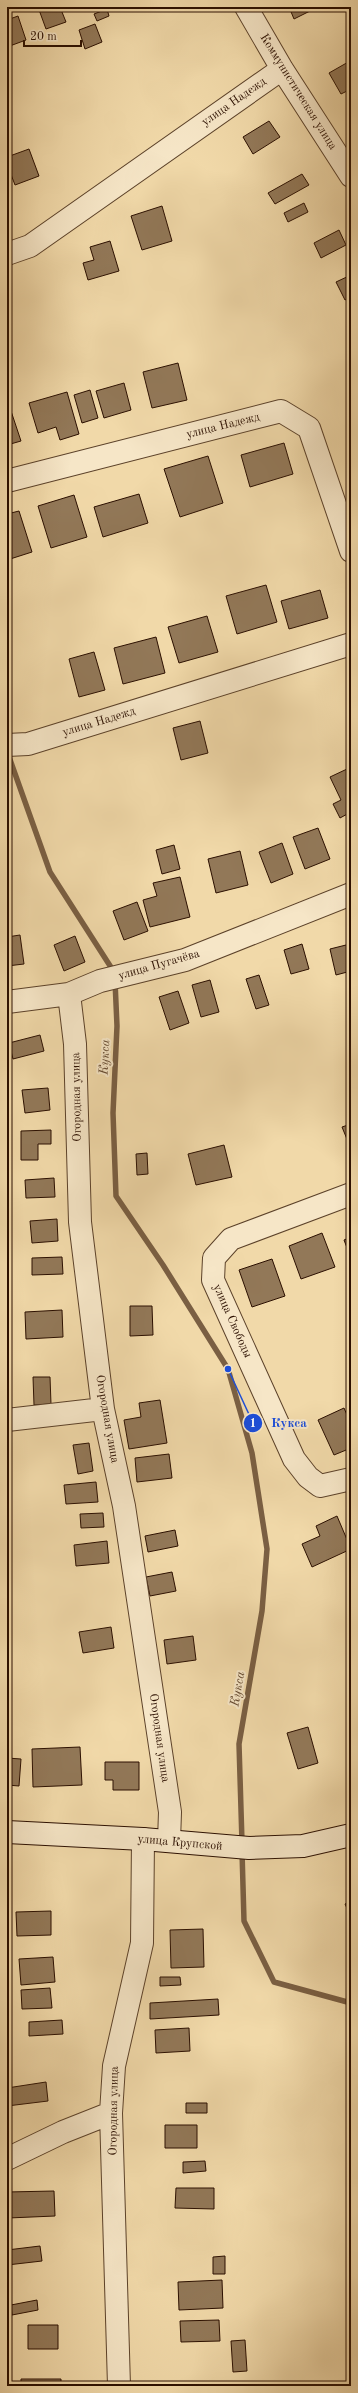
<svg xmlns="http://www.w3.org/2000/svg" width="358" height="2393" font-family="'Old Standard TT',serif">
<rect width="100%" height="100%" fill="#f1d9a9"/>
<filter id="stains"><feTurbulence type="fractalNoise" baseFrequency=".005" numOctaves="4"/><feColorMatrix values="0 0 0 0 .2 0 0 0 0 .09 0 0 0 0 .02 0 0 0 .5 -.17"/></filter>
<radialGradient id="worn" r=".72"><stop offset=".6" stop-color="#630" stop-opacity="0"/><stop offset="1" stop-color="#630" stop-opacity=".3"/></radialGradient>
<g fill="none" stroke-linecap="round" stroke-linejoin="round">
<path stroke="#7a5f43" stroke-width="5.5" d="M7,728L10,735
M8,754L50,872L114,972
M115,981L117,1026L113,1113L116,1196L163,1265L228,1369L252,1453L267,1549L262,1611L239,1744L242,1842
M242,1851L244,1921L274,1982L351,2003"/>
</g>
<path fill="#927858" stroke="#2b0f00" d="M38,7H60L66,22L46,29Z
M123,7H138L124,11Z
M289,7H316V8L294,19Z
M107,9L109,16L97,21L94,14Z
M18,16L26,40L7,47V20Z
M95,24L102,42L85,49L79,30Z
M350,61L351,89L341,94L329,73Z
M269,121L280,137L253,154L243,137Z
M29,149L39,176L15,185L7,164V157Z
M302,174L309,185L275,204L268,193Z
M304,203L308,212L288,222L284,213Z
M162,206L172,241L142,250L131,216Z
M339,230L346,245L321,258L314,243Z
M110,241L119,271L88,280L83,263L94,260L90,247Z
M351,275V297L345,300L336,282Z
M178,363L187,400L152,408L143,372Z
M124,383L131,410L104,418L96,391Z
M90,390L98,418L82,423L74,395Z
M67,392L79,434L60,440L56,427L38,433L29,403Z
M11,411L21,441L7,445V412Z
M284,443L293,474L250,487L241,455Z
M208,456L223,503L180,517L164,469Z
M139,494L148,523L103,537L94,507Z
M74,495L87,537L51,548L38,506Z
M19,511L32,552L7,560V514Z
M266,585L277,622L237,634L226,596Z
M320,590L328,618L289,629L281,601Z
M207,616L218,652L179,663L168,627Z
M156,637L165,673L123,684L114,648Z
M94,652L105,690L79,697L69,659Z
M200,721L208,753L181,760L173,728Z
M347,769L351,777V812L340,818L333,804L341,800L330,777Z
M318,828L330,859L305,869L293,837Z
M282,843L293,874L271,883L259,852Z
M174,845L180,869L162,874L156,850Z
M240,851L248,885L216,893L208,859Z
M180,877L190,917L150,927L143,900L157,896L153,883Z
M137,902L148,931L124,940L113,911Z
M351,924V939L347,925Z
M20,935L24,964L7,966V937Z
M75,936L85,962L64,971L54,945Z
M302,944L309,969L291,974L284,950Z
M350,944L351,971L336,975L330,949Z
M259,975L269,1005L256,1009L246,979Z
M210,980L219,1012L201,1017L192,985Z
M178,991L189,1023L170,1030L159,997Z
M40,1035L44,1051L13,1059L9,1043Z
M48,1088L50,1110L25,1113L22,1090Z
M351,1124V1149L342,1127Z
M51,1130V1144H38V1160H21V1131Z
M224,1145L232,1177L196,1185L188,1154Z
M147,1153L148,1174L137,1175L136,1154Z
M54,1178L55,1197L26,1198L25,1180Z
M57,1219L58,1241L32,1243L30,1221Z
M322,1233L335,1267L301,1279L289,1246Z
M351,1237V1258L344,1240Z
M62,1257L63,1274L32,1275V1258Z
M272,1259L285,1296L252,1307L239,1270Z
M130,1306H152L153,1335L130,1336Z
M62,1310L63,1337L26,1339L25,1312Z
M33,1377H50L51,1404L34,1405Z
M160,1400L167,1443L129,1449L124,1420L141,1417L139,1403Z
M344,1408L351,1424V1448L334,1455L318,1420Z
M89,1443L93,1471L78,1474L73,1445Z
M169,1454L172,1478L137,1482L135,1458Z
M96,1482L98,1502L66,1504L64,1485Z
M103,1513L104,1527L81,1528L80,1514Z
M337,1516L351,1549L312,1567L302,1544L320,1536L316,1526Z
M175,1530L178,1546L148,1552L145,1536Z
M107,1541L109,1563L76,1566L74,1545Z
M172,1572L176,1591L150,1596L146,1577Z
M111,1627L114,1648L83,1653L79,1632Z
M193,1636L196,1660L167,1664L164,1640Z
M308,1727L318,1763L298,1769L287,1733Z
M80,1747L82,1785L33,1787L32,1749Z
M7,1758L21,1759L19,1786L7,1785Z
M105,1762H139V1790H113V1780H105Z
M351,1901V1917L345,1904Z
M51,1911V1935L17,1936L16,1912Z
M203,1929L204,1967L171,1968L170,1930Z
M53,1957L55,1982L21,1985L19,1959Z
M160,1977H180L181,1985L160,1986Z
M50,1988L52,2008L22,2009L21,1990Z
M218,1999L219,2015L150,2019V2003Z
M62,2020L63,2034L29,2036V2022Z
M189,2028L190,2051L156,2053L155,2030Z
M46,2082L48,2101L7,2106V2088Z
M186,2103H207V2113H186Z
M165,2125H197V2148H165Z
M205,2161L206,2171L183,2173V2162Z
M176,2188H214V2209L175,2208Z
M54,2191L55,2216L8,2218L7,2192Z
M40,2246L42,2261L7,2265V2250Z
M225,2256V2274H213V2257Z
M222,2280L223,2308L179,2310L178,2282Z
M37,2300L38,2310L12,2315L11,2305Z
M219,2320L220,2341L181,2342L180,2321Z
M28,2325H58V2349H28Z
M245,2340L247,2371L233,2372L231,2341Z
M21,2379H61V2386H21Z
M216,2382L217,2386H184L183,2385Z"/>
<g fill="none" stroke-linecap="round" stroke-linejoin="round">
<defs>
<path id="street" d="M246,7L282,69L351,176
M7,254L30,246L282,69
M7,481L281,411L309,428L351,551
M7,745L28,744L351,644
M69,994L75,1044L80,1222L103,1409L124,1506L170,1812L169,1841
M7,1002L69,994L100,981L185,960L351,894
M351,1194L231,1239L214,1258L213,1280L294,1459L308,1477L320,1486L351,1479
M7,1420L103,1409
M7,2159L63,2132L111,2113
M119,2386L111,2113L114,2066L142,1943L143,1839"/>
<path id="secondary" d="M7,1832L143,1839L249,1848L303,1846L351,1835"/>
</defs>
<use href="#street" stroke="#5c422a" stroke-width="24"/>
<use href="#secondary" stroke="#2b0f00" stroke-width="24"/>
<use href="#street" stroke="#f6e6c7" stroke-width="22"/>
<use href="#secondary" stroke="#f6e6c7" stroke-width="22"/>
</g>
<g text-anchor="middle" dominant-baseline="central" stroke-width="4" stroke-linejoin="round" paint-order="stroke">
<g font-size="12" fill="#2b0f00" stroke="#f6e6c7">
<text transform="translate(298 92) rotate(58)">Коммунистическая улица</text>
<text transform="translate(234 102) rotate(-35)">улица Надежд</text>
<text transform="translate(223 426) rotate(-14)">улица Надежд</text>
<text transform="translate(99 722) rotate(-17)">улица Надежд</text>
<text transform="translate(159 965) rotate(-16)">улица Пугачёва</text>
<text transform="translate(77 1097) rotate(-91)">Огородная улица</text>
<text transform="translate(232 1321) rotate(66)">улица Свободы</text>
<text transform="translate(107 1419) rotate(80)">Огородная улица</text>
<text transform="translate(159 1738) rotate(82)">Огородная улица</text>
<text transform="translate(180 1843) rotate(5)">улица Крупской</text>
<text transform="translate(114 2111) rotate(-89)">Огородная улица</text>
</g>
<g font-size="13" font-style="italic" fill="#664b32" stroke="#f6e6c7">
<text transform="translate(105 1057) rotate(-87)">Кукса</text>
<text transform="translate(238 1689) rotate(-80)">Кукса</text>
</g>
</g>
<path fill="none" stroke="#1d4ed8" stroke-width="1.5" d="M228 1369L253 1423"/>
<g fill="#1d4ed8" stroke="#f6e6c7" stroke-width="1.5">
<circle cx="228" cy="1369" r="4"/>
<circle cx="253" cy="1423" r="10"/>
</g>
<g font-size="12" text-anchor="middle" font-weight="bold" fill="#fff">
<text x="253" y="1427">1</text>
</g>
<g font-size="13" text-anchor="middle" font-weight="bold" fill="#1d4ed8" stroke="#f6e6c7" stroke-width="4" stroke-linejoin="round" paint-order="stroke">
<text x="289" y="1427">Кукса</text>
</g>
<rect width="358" height="2393" fill="none" stroke="#f1d9a9" stroke-width="24"/>
<rect x="8" y="8" width="342" height="2377" fill="none" stroke="#2b0f00" stroke-width="2"/>
<rect x="12" y="12" width="334" height="2369" fill="none" stroke="#2b0f00"/>
<path d="M24 40v6h57v-6" fill="none" stroke="#2b0f00" stroke-width="2"/>
<text x="30" y="40" font-size="12" fill="#2b0f00" stroke="#f6e6c7" stroke-width="3" paint-order="stroke">20 m</text>
<rect width="100%" height="100%" filter="url(#stains)"/>
<rect width="100%" height="100%" fill="url(#worn)"/>
</svg>
